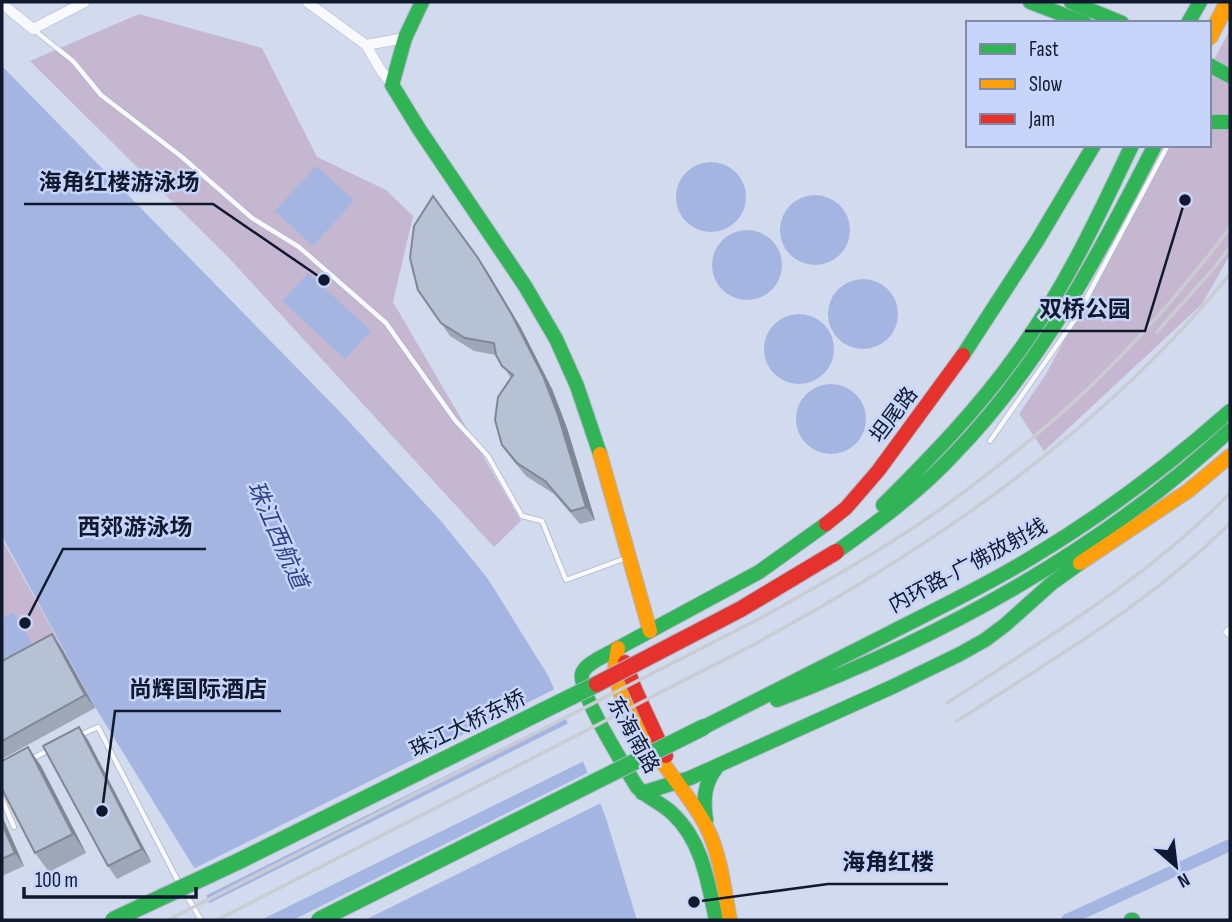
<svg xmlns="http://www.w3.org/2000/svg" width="1232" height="922" font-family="'Sofia Sans Condensed','Noto Sans SC',sans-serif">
<rect width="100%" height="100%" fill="#d2daed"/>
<path fill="#c5b7d0" d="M139,14L262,48L317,157L386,190L413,216L393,302L521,521L494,547L229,258L30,61Z
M1230,30V255L1202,304L1044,451L1019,414L1046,374L1169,145H1209V69Z
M2,539L95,707L2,759Z"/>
<path fill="#a4b5e2" d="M2,66L342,414L441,521L488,579L549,677L606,818L637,920H215L201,879L95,707L2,536Z
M676 197a35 35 0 1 1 70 0a35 35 0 1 1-70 0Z
M316,166L354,200L313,246L275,211Z
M780 230a35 35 0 1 1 70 0a35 35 0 1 1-70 0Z
M712 265a35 35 0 1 1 70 0a35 35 0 1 1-70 0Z
M308,273L371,331L345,359L282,301Z
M828 314a35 35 0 1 1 70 0a35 35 0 1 1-70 0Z
M764 349a35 35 0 1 1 70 0a35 35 0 1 1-70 0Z
M796 419a35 35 0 1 1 70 0a35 35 0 1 1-70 0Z
M13,612L36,650L2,671V619Z"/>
<path fill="#d2daed" d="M557,688L568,715L203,897L197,881L191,870Z
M571,722L586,760L261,920H211L206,905Z
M591,771L603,802L365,920H293Z"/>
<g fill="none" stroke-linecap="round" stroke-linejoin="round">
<path stroke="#a4b5e2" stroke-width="12" d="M1067,920L1230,845"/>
<defs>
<path id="lane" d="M34,30L73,61L101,95L182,157L252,218L299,247L386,323L455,420L488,456L522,516L542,521L566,580L626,558
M990,441L1076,318L1168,145
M78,736L98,727L179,883
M31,759L51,749
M2,799L14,827
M185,893L201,920"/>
<path id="street" d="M307,2L366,45L405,38
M2,4L33,29L85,2
M366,45L380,69L392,85
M1229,632H1230"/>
<path id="fast" d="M422,2L405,38L392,85L419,129L525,286L556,339L577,386L600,454
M1030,2L1085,23
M1071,2L1122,23
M1188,23L1200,2
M1209,65L1230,76
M1209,122H1230
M963,355L1037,241L1094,145
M883,505C931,457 978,409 1017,354C1064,290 1098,217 1132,145
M836,552C878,522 920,491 955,453C1041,364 1099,255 1155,145
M777,700C942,637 1100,551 1230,430
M704,727C764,697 824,666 884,636C934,610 986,586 1034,556C1104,514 1169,465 1230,411
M642,793L690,778L892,687L960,654L985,640L1005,625L1052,583L1080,563
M706,820C703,800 704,783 717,767
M716,920C708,882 702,841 673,814C662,803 647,798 637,787C626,769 578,692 582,674C584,667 593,662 598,659L759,572L826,524
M1131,920H1133"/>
<path id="slow" d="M600,454L650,631
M1080,563L1188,491L1230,456
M618,648C617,655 615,663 615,669C620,723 682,779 706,826C721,855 724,889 730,920"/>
<path id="jam" d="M826,524L846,508L878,471L963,355
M625,662L635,689L666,756"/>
</defs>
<use href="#lane" stroke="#aeb5c9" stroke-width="6"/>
<use href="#street" stroke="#aeb5c9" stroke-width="11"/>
<use href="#fast" stroke="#aeb5c9" stroke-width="16"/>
<use href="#slow" stroke="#aeb5c9" stroke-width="16"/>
<use href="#jam" stroke="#aeb5c9" stroke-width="16"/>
<use href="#lane" stroke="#f8f9fc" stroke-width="4.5"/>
<use href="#street" stroke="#f8f9fc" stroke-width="10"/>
<use href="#fast" stroke="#30b455" stroke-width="14"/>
<use href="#slow" stroke="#ff9f0a" stroke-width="14"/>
<use href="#jam" stroke="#e5322d" stroke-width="14"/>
<path stroke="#caccd3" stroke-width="3.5" d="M1157,332L1214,268L1230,247
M947,703C1045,639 1148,578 1230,493
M957,721C1050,661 1152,602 1230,523
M168,920L757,620C827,581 899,541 964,492C1017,452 1070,409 1116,361C1157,319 1195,274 1230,228
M217,920L751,646C930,549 1101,433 1230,274"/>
<defs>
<path id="fast-bridge" d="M113,920L239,861L597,684
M319,920L704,727"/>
<path id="slow-bridge" d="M1209,38L1228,2"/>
<path id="jam-bridge" d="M597,684L741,609L836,552"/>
</defs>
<use href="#fast-bridge" stroke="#aeb5c9" stroke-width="18" stroke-linecap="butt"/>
<use href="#slow-bridge" stroke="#aeb5c9" stroke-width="18" stroke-linecap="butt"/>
<use href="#jam-bridge" stroke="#aeb5c9" stroke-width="18" stroke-linecap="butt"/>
<use href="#fast-bridge" stroke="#30b455" stroke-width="16"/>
<use href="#slow-bridge" stroke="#ff9f0a" stroke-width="16"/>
<use href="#jam-bridge" stroke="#e5322d" stroke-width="16"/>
</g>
<path fill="#9da7b6" d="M487,271L521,328L552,389L567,428L595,520L580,524L554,494L526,476L511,458L502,445L511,378L496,355L474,351L450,336L418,290Z
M52,634L61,647L95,708L2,759V661Z
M88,740L151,862L117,879L108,866Z
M28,747L41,766L86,853L49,872L35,853Z
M2,816L24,866L2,876Z"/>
<path fill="#7f8894" d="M478,258L487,271L521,328L552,389L567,428L595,520L586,507Z
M52,634L61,647L95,708L85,695Z
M79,727L88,740L151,862L142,849Z
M28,747L41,766L86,853L73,834Z
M2,816L24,866L15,853L2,824Z"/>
<path fill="#b6c2d4" stroke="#7f8894" stroke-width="2" d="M433,196L478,258L512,315L543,376L558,415L586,507L571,511L545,481L517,463L502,445L495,420L498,397L513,375L502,366L496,355L494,343L465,338L441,323L418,290L410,258L414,226Z
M52,634L85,695L2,741V661Z
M79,727L142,849L108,866L43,746Z
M28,747L73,834L35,853L2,789V761Z
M2,824L15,853L2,859Z"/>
<g text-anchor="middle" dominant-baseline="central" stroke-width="5" stroke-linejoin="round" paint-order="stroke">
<g font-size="21" fill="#11192f" stroke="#c6d5f9">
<text transform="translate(894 415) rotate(-53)">坦尾路</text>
<text transform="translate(968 566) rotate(-28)">内环路-广佛放射线</text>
<text transform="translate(468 724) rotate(-26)">珠江大桥东桥</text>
<text transform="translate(633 735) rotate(61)">东海南路</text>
</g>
<g font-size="23" font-style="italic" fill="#2d4285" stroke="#c6d5f9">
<text transform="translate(277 535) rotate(66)">珠江西航道</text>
</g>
</g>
<path fill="none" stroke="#11192f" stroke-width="2.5" d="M324 280L213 204H24M1185 200L1145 331H1025M25 623L63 549H206M102 811L115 711H281M694 902L828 884H948"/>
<g fill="#11192f" stroke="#c6d5f9" stroke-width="2.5">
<circle cx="324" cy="280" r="7"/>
<circle cx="1185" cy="200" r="7"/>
<circle cx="25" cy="623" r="7"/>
<circle cx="102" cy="811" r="7"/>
<circle cx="694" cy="902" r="7"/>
</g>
<g font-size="23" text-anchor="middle" font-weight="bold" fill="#11192f" stroke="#c6d5f9" stroke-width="5" stroke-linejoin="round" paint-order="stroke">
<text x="119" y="190">海角红楼游泳场</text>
<text x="1085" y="317">双桥公园</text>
<text x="135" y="535">西郊游泳场</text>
<text x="198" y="697">尚辉国际酒店</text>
<text x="888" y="870">海角红楼</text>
</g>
<rect width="1232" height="922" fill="none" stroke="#11192f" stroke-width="7"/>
<rect x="966" y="21" width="245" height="126" fill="#c6d5f9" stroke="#7e8aa8" stroke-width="2"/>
<rect x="980" y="44" width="35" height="10" fill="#30b455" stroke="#7e8aa8" stroke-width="2"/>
<text x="1029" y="56" font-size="21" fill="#11192f">Fast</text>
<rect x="980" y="79" width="35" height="10" fill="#ff9f0a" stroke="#7e8aa8" stroke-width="2"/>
<text x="1029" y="91" font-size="21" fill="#11192f">Slow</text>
<rect x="980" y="114" width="35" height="10" fill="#e5322d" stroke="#7e8aa8" stroke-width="2"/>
<text x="1029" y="126" font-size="21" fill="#11192f">Jam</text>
<g transform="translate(1176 866) rotate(152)" stroke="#c6d5f9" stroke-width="5" paint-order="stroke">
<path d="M0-5L12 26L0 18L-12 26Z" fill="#11192f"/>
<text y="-10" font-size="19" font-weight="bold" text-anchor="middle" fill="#11192f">N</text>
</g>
<path d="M24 887v10h172v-10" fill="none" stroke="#11192f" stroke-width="3.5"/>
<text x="35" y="887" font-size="21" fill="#11192f" stroke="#c6d5f9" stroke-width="5" paint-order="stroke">100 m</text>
</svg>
